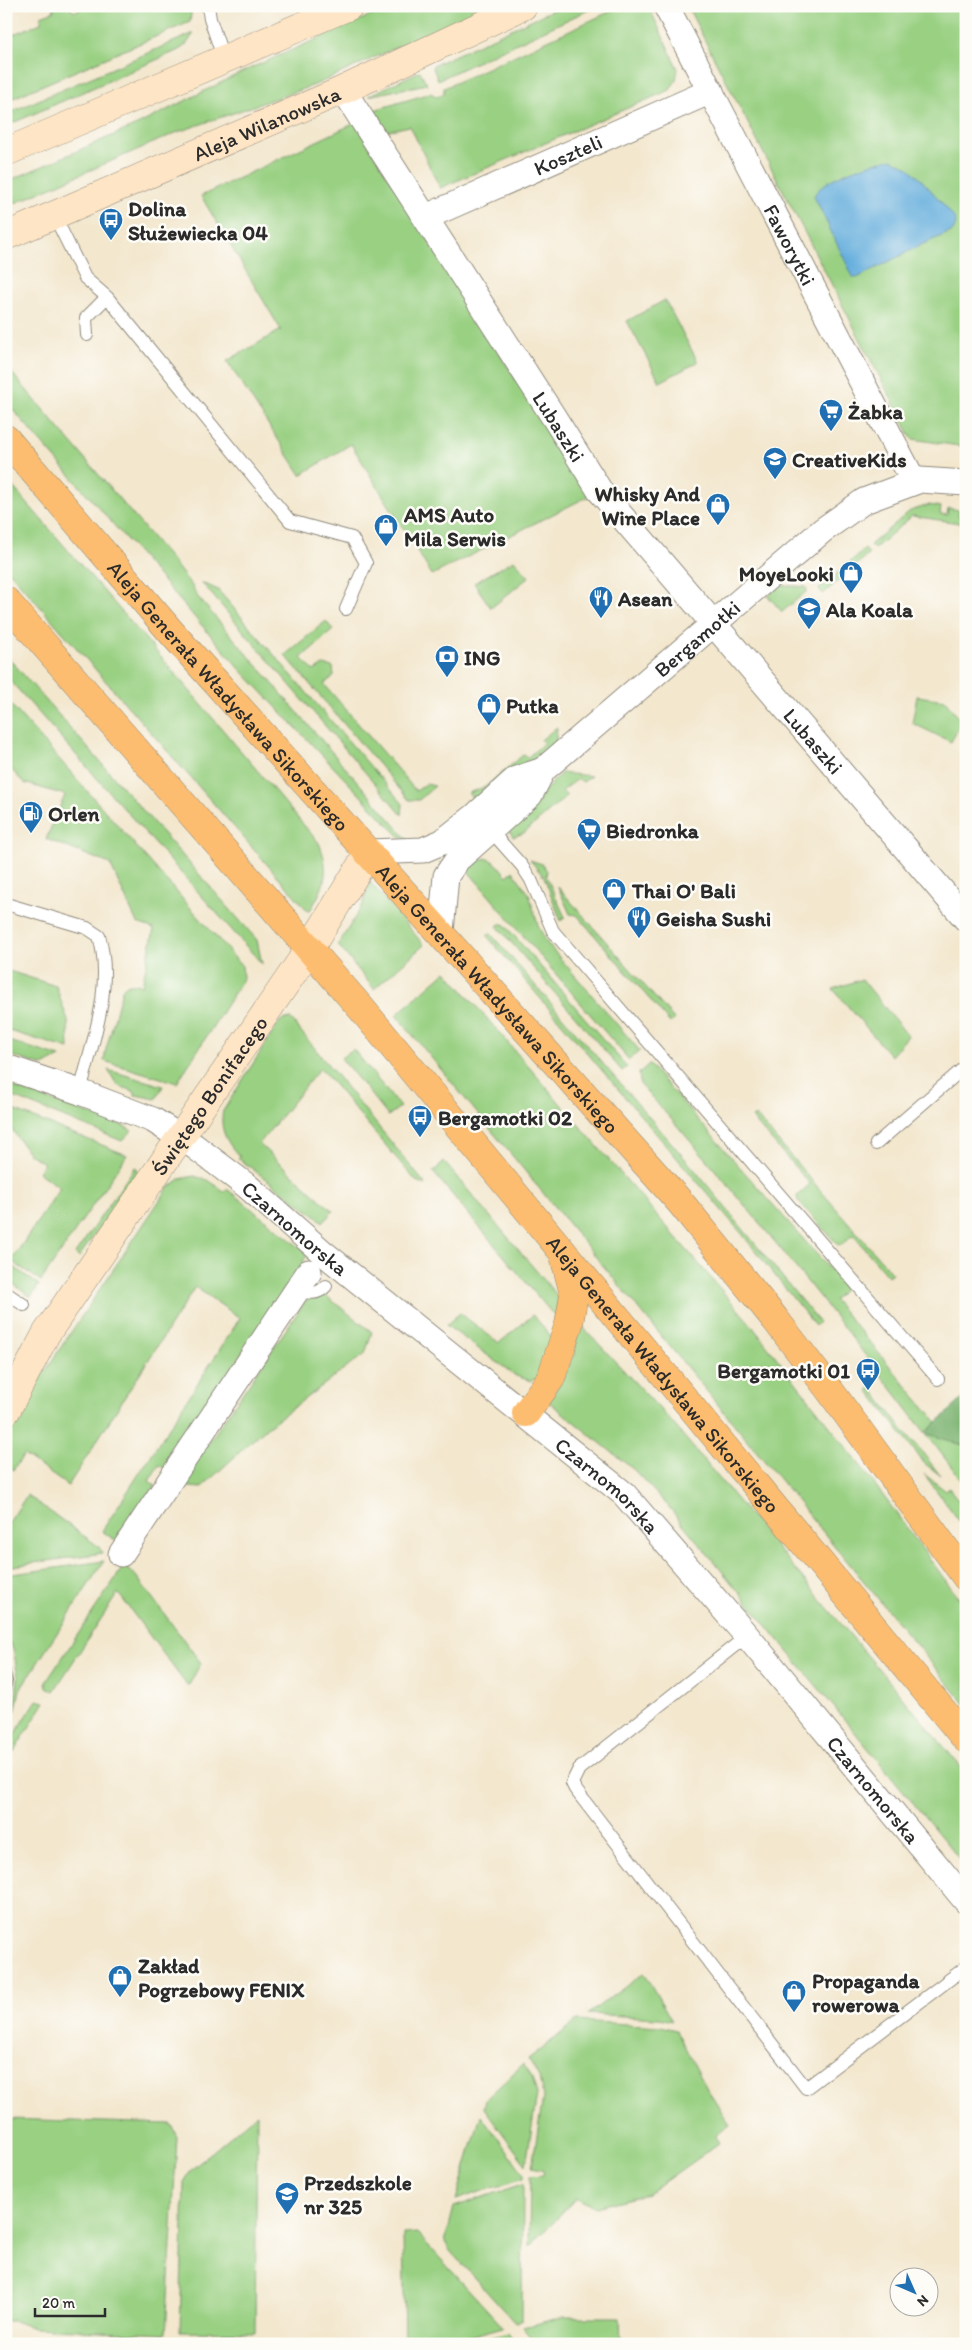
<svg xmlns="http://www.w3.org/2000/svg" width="972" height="2350" font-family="Itim,sans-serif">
<rect width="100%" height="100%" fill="#fdfcf7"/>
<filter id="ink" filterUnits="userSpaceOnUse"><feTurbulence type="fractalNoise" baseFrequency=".02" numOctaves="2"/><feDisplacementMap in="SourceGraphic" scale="10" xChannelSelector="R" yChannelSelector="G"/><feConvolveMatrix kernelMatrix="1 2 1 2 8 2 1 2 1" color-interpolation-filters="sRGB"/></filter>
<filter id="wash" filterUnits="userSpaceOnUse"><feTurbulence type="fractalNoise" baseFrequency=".0096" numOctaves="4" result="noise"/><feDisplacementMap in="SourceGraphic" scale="20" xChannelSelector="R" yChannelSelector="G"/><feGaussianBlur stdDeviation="1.12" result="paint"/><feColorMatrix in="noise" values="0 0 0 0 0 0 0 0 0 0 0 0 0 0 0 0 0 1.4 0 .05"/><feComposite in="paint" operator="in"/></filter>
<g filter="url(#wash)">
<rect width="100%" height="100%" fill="#f3e7ce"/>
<path fill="#99d082" stroke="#627e56" d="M53,6H70L73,12L87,6H192L190,22L6,101V37L41,23V16L54,11Z
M392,6H486L315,85L178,132L6,207V182L139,124L244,71Z
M561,6H597L438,80L432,66Z
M622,6H654L650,9L678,69L676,80L670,90L440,188L410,126L386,131L374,110L431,93L437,97L444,93V88Z
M687,6H966V447L912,439Z
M194,33L186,45L179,50L6,126V114Z
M420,71L427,84L368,96Z
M355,123L589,496L432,575L351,444L301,475L227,361L281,330L201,196Z
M665,300L698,362L660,382L627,321Z
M6,366L174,563L192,586L197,596L408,840L399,836L240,669L6,402Z
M6,479L149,643L319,843C331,871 325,887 309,912L6,568Z
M929,505L941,507L940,514L947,515L948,508L959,510L958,516L966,518V524L912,516L874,549L870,545L910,511Z
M865,549L869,554L823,594L819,589Z
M514,560L529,577L491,608L474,583Z
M201,582L218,590L403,804L402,815Z
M781,585L806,587L807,591L782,612L768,596Z
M326,621L333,630L301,658L314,671L323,665L333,667L334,676L324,684L416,791L426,784L435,786L419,800H409L285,655Z
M6,655L257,940L262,964L6,676Z
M917,696L945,700L962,722L951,742L912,723Z
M6,699L242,966L243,979L177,1083L104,1061L106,1049L122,990C128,981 134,984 142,985L154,929L137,923L110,864L46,839L65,795L24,783L6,764Z
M557,727L556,742L478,804L468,793L485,787L523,755L528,757L544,743L541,740Z
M561,773L591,776L583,782L578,779L562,791L567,796L524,833L513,837L509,830Z
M486,858L496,863L507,876L513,871L529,894L538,925L547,943L640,1051L629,1060L467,870L477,861Z
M530,860L542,864L547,871L546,876L565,917L561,921L544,877Z
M370,882L424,945L374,989L338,945L363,904Z
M558,887L674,1019L670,1023L577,915L570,914Z
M499,924H504L627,1067L622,1071L497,926Z
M490,933L694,1169L819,1322L815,1326L742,1234L487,936Z
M6,970L56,986L68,1021L69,1049L6,1030Z
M446,971L749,1322L873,1482L966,1608V1705L396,1015Z
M862,979L908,1036L891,1056L833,989Z
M290,1018L426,1185L416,1181L320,1068L259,1144L333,1211L323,1222L238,1158L240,1157C227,1143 219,1130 223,1111L280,1021Z
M6,1040L60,1057L43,1066L6,1054Z
M353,1049L400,1107L388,1116L341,1058Z
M649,1064L843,1284V1291L834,1300L937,1422L926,1432L966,1446V1486C861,1348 756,1213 640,1084L639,1073Z
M108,1070L163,1086L156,1099L135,1095V1092L117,1085Z
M13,1087L124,1126L132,1131L122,1141L6,1094V1090Z
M6,1107L127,1155L41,1281L11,1261L60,1188L38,1172L44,1163L29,1154L6,1121Z
M756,1116L892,1273L888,1276L853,1235L842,1245H838L798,1201L797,1196L810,1184L752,1118Z
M444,1162L556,1294L561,1306V1324L433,1172Z
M135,1167L138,1169L135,1176L79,1257L75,1254Z
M194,1176L208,1180L224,1191L227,1189L308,1254L166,1469L159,1465L149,1481L156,1486L119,1543L102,1531L240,1318L195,1287L68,1486L24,1455L13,1470L6,1464V1429L168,1188L180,1179Z
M11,1265L39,1285L31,1297L6,1279V1272Z
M315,1287L372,1332L365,1354L267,1427L201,1488L179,1486Z
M460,1313L499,1343L533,1315L557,1343L536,1379L531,1381L516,1376L446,1325Z
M583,1327L671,1421L966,1773V1867L668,1506L634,1470L549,1402L575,1354L577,1330Z
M871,1388L911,1440L915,1443L940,1475L924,1463L868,1390Z
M924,1474L946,1491L949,1488L966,1510V1530Z
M27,1495L98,1546L103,1553L6,1567V1527Z
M104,1561L20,1690L16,1709L6,1729L15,1702L18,1678L14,1652L6,1634V1575Z
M125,1564L136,1576L201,1663L188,1687L118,1593L54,1691L47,1687L46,1682Z
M37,1700L45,1702L13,1753L6,1748Z
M644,1973L672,2021L659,2018L588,2014Z
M577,2021L660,2026L676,2030L707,2089L730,2125L715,2136L719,2143L647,2194L596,2207L576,2198L529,2247L530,2176L543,2175L544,2170L532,2167L543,2097L539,2077L528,2059Z
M523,2064L532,2077L537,2094L526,2165L484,2108L486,2099Z
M257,2114L255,2332L180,2331L184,2182L192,2169Z
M481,2115L524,2174V2178L456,2200Z
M6,2119L171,2124L177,2137L166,2334L33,2328L14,2321H6Z
M523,2184L522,2320L515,2323L450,2251L445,2242L454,2207Z
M417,2233L503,2327L441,2344H405L403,2234Z
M563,2317H620L621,2344H537L523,2327Z
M508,2333L516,2344H468Z"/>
<path fill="#7ab270" stroke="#526e4e" d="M966,1396V1446L925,1433Z"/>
<path fill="#65aedd" stroke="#486c84" d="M892,159C898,162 904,164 909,168C915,172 954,215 955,220C957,224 955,227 953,231L921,245L857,278L853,277L814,196C823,177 872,162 892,159Z"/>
</g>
<g filter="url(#ink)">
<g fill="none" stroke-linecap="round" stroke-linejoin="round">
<defs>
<path id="lane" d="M208,6L210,19L224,60
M54,215L85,278L107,297L290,521L352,538L366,563L346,609
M87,335L86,318L107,297
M491,831L522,866L531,880L553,931L938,1379
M6,904L87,928L99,936C114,987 92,1042 80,1092
M876,1144L966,1066
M297,1290C308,1293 317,1296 326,1286
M6,1293L24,1305
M747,1636L579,1769L572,1783L575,1789L806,2088L966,1967"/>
<g id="street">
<path id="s1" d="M666,6L914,482"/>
<path id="s2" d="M343,90L553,416L600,491L966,919"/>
<path id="s3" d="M426,217L711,91"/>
<path d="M369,852L423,850L442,842L475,816L516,779L543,770"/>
<path id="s4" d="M441,932L446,876L457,860L530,795L543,770L823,530L864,501L920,480L966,483"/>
<path id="s5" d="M6,1067L80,1092L153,1120L194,1146L247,1186L321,1251L624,1494L747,1636L966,1901"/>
<path d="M121,1554L309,1272"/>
</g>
<g id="secondary">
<path d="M6,152L349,6"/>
<path id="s6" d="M6,236L343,90L523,6"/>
<path id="s7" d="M6,1411L46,1334L310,948L369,852"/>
</g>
<g id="primary">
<path id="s8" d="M6,439L171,632L680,1202L775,1319L828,1388L966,1577"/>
<path id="s9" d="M6,601L360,1007L966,1739"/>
<path d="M526,1413L551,1378L569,1324L574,1294L565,1260"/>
</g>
</defs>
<use href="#lane" stroke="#8f897c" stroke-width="14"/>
<use href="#street" stroke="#8f897c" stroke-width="27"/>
<use href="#secondary" stroke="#8f897c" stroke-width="29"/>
<use href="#primary" stroke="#8f897c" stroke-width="29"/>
<use href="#lane" stroke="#fff" stroke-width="12"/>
<use href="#street" stroke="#fff" stroke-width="25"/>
<use href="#secondary" stroke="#fee5c5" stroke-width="28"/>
<use href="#primary" stroke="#fcbd6f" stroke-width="28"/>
<path stroke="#2b2b2b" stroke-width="1" d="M6,1647L12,1681L6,1711"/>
</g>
</g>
<defs>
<symbol id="bus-pin" viewBox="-11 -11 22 30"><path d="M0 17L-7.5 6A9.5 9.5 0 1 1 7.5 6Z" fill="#1f6fb2" stroke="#fdfcf7"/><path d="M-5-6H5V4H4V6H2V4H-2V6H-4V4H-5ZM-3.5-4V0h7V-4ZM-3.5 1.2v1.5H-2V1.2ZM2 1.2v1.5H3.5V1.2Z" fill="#fff"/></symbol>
<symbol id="supermarket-pin" viewBox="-11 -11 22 30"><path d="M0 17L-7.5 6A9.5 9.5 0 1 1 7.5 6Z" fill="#1f6fb2" stroke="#fdfcf7"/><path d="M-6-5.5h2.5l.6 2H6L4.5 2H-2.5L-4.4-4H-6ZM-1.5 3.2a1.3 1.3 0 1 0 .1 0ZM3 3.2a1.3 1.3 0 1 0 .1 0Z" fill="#fff"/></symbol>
<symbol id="school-pin" viewBox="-11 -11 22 30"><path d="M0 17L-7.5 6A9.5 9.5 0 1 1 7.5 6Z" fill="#1f6fb2" stroke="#fdfcf7"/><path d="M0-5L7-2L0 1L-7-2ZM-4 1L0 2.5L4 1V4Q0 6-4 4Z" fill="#fff"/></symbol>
<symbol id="shop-pin" viewBox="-11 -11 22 30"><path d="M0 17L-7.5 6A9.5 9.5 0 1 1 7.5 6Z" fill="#1f6fb2" stroke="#fdfcf7"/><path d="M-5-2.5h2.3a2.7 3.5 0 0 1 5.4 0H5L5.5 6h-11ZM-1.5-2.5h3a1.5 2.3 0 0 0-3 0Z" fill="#fff"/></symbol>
<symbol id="restaurant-pin" viewBox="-11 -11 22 30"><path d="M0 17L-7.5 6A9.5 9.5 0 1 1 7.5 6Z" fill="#1f6fb2" stroke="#fdfcf7"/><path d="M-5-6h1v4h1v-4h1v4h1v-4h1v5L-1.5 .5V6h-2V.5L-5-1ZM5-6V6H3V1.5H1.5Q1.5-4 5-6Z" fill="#fff"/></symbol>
<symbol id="bank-pin" viewBox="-11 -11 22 30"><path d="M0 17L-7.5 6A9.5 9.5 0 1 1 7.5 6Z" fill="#1f6fb2" stroke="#fdfcf7"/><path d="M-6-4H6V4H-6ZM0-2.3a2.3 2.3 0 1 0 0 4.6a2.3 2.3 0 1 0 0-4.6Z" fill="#fff"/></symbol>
<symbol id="fuel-pin" viewBox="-11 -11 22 30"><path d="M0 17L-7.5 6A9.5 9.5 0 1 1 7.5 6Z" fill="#1f6fb2" stroke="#fdfcf7"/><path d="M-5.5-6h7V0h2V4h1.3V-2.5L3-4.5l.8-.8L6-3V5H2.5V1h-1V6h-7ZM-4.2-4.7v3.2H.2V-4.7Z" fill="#fff"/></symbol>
</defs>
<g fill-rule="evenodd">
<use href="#bus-pin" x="97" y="206" width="28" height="38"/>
<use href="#supermarket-pin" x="817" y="397" width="28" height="38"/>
<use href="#school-pin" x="761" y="445" width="28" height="38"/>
<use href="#shop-pin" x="704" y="491" width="28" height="38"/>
<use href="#shop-pin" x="372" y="512" width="28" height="38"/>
<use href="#shop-pin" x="837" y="559" width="28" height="38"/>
<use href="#restaurant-pin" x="587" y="584" width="28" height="38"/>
<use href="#school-pin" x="795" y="595" width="28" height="38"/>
<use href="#bank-pin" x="433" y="643" width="28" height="38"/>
<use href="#shop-pin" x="475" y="691" width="28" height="38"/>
<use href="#fuel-pin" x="17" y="799" width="28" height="38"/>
<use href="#supermarket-pin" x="575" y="816" width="28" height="38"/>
<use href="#shop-pin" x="600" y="876" width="28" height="38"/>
<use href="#restaurant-pin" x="625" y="904" width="28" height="38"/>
<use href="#bus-pin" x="406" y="1103" width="28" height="38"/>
<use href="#bus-pin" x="854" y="1356" width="28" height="38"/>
<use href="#shop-pin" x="106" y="1963" width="28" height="38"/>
<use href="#shop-pin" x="780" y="1978" width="28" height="38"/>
<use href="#school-pin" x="273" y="2180" width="28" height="38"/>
</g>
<g text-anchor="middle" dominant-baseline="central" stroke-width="5" stroke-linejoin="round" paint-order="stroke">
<g font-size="21" fill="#2b2b2b" stroke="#fdfcf7">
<text stroke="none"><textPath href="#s6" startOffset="284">Aleja Wilanowska</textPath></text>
<text stroke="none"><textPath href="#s3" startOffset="155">Koszteli</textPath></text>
<text stroke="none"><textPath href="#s1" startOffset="269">Faworytki</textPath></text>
<text stroke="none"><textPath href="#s2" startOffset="400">Lubaszki</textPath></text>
<text stroke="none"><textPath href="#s4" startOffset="404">Bergamotki</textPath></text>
<text stroke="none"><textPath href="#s8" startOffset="340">Aleja Generała Władysława Sikorskiego</textPath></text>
<text stroke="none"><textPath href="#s2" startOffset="805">Lubaszki</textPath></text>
<text stroke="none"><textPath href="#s8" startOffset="745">Aleja Generała Władysława Sikorskiego</textPath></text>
<text stroke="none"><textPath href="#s7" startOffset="376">Świętego Bonifacego</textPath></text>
<text stroke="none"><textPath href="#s5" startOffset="335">Czarnomorska</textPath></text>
<text stroke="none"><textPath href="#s9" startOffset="1015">Aleja Generała Władysława Sikorskiego</textPath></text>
<text stroke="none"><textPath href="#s5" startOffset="740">Czarnomorska</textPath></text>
<text stroke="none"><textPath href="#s5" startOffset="1145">Czarnomorska</textPath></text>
</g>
<g font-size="21" font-weight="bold" fill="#2b2b2b" stroke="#fdfcf7" text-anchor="start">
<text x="128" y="208">Dolina<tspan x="128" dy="24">Służewiecka 04</tspan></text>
<text x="848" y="411">Żabka</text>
<text x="792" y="459">CreativeKids</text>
<text x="700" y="493" text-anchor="end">Whisky And<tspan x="700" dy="24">Wine Place</tspan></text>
<text x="404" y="514">AMS Auto<tspan x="404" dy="24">Mila Serwis</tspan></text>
<text x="834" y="573" text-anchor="end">MoyeLooki</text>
<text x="618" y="598">Asean</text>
<text x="826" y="609">Ala Koala</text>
<text x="464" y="657">ING</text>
<text x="506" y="705">Putka</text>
<text x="48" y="813">Orlen</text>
<text x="606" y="830">Biedronka</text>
<text x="632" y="890">Thai O' Bali</text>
<text x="656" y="918">Geisha Sushi</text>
<text x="438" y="1117">Bergamotki 02</text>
<text x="850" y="1370" text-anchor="end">Bergamotki 01</text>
<text x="138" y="1965">Zakład<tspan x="138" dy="24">Pogrzebowy FENIX</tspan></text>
<text x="812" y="1980">Propaganda<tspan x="812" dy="24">rowerowa</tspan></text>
<text x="304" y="2182">Przedszkole<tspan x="304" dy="24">nr 325</tspan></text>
</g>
</g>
<rect width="972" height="2350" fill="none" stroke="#fdfcf7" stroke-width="25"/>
<g transform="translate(914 2292) rotate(135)"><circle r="24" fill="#fdfcf7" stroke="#a9a8a5"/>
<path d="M0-4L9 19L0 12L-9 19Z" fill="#1f6fb2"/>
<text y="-8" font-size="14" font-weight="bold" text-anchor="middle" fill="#2b2b2b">N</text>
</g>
<path d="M35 2308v8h70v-8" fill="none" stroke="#2b2b2b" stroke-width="2.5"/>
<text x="42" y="2308" font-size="15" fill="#2b2b2b" stroke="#fdfcf7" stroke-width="4" paint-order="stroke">20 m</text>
</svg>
